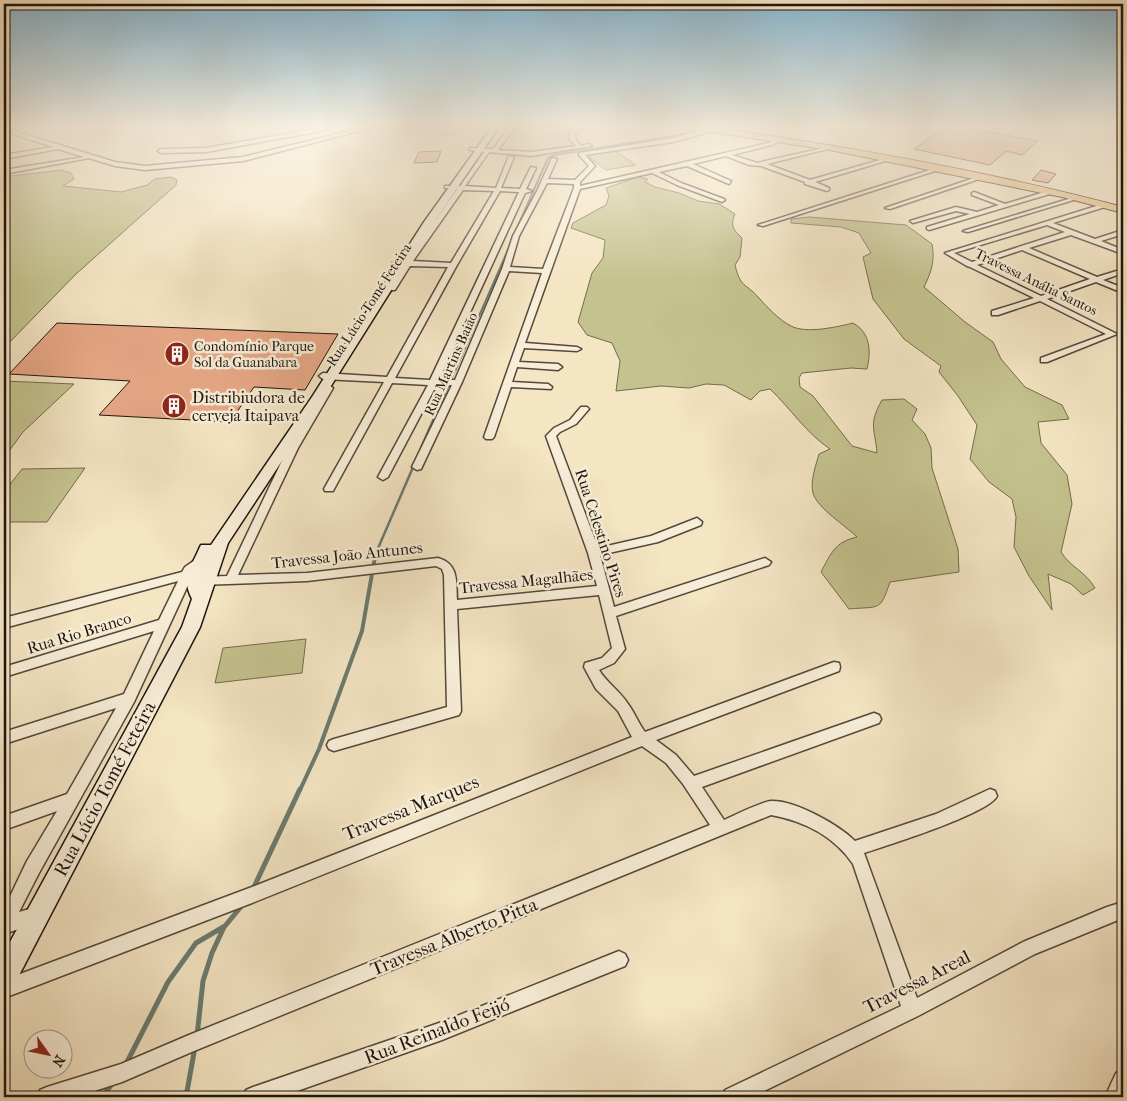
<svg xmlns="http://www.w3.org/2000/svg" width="1127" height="1101" font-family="'IM FELL French Canon',serif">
<rect width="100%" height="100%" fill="#f4e5c3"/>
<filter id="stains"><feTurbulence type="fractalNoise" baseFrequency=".004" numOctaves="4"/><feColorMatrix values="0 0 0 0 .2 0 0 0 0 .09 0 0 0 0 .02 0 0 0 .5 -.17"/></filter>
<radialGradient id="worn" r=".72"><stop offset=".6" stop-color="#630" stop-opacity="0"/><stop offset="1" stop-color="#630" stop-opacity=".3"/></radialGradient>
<path fill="#c4c28e" stroke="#726b4e" d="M426,127H469L451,136L419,130Z
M614,150L636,165L606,170L586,155Z
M61,170L71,173L74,179L63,186L121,192L147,185L155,179L171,177L177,180L176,185L76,274L4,348V175L11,176Z
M638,177L648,179L645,182L655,187L679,193L698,201L719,204L735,214C730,225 733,230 742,238L740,257L735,265C741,289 745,282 759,298C768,308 779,320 791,326C806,334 837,327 853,323C871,333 871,352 867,369L851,368L802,373L799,378L800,387L813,396L852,446L877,453C875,428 868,425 882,400L904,399L917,409L912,420L925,434L931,448L932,468L958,549L959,572L890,582C880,612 880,606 849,609L821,572C831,553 835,542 857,537C846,526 817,508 813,493C810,481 816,465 819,454L830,449C806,433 791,409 770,389L760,391L751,400L724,385L706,384L689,388L661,386L616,391L620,361L612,343L587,335L578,322L592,273L603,258L605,240L571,228L573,223L606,205L609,196L606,188Z
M809,217L906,225L932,244C935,260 932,271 924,287L965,322L993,342L1001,359L1025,387L1062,405L1069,419L1038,422L1041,443L1067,475L1072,504L1061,552C1071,568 1085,571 1095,588L1083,595L1071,584L1048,574L1052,610L1029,576L1014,547L1016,517L1012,499L989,482L970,459L977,425L958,396L939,372L941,366L904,339L873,299L863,257L871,253L859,233L841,227L791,223V219Z
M4,381L74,384L23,432L4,458Z
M85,468L47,522H4V492L22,469Z
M306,639L302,673L215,683L223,648Z"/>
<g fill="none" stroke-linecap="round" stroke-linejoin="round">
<path stroke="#6a7b70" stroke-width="2" d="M902,127H908
M517,228L548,158L555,155L684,134
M455,371L511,243"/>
<path stroke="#6a7b70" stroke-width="2.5" d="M421,448L455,370
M376,553L414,465"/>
<path stroke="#6a7b70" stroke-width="4" d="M300,790L319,749L362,631L376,551"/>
<path stroke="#6a7b70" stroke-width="5" d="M254,887L300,789
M197,1036L203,981L212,953L224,927
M126,1064L168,982L196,943L225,926L244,903
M102,1097L112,1084
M186,1097L195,1047"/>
</g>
<path fill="#e8a887" stroke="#1f140f" d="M953,127H962L1038,141L1022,155L1006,151L990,165L914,149L945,128L950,129Z
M441,151L437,162L414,163L419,152Z
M1041,170L1056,174L1048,183L1032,180Z
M57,323L338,334L305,390L254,387L230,422L99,415L130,381L9,374Z"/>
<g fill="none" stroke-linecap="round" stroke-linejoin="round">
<defs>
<path id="street" d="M7,127H11L17,132L115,162L145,166L243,157L366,127H374L243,161L145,170L115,166L89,158L4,174V170L84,157L58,149L4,159V155L53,147L13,134Z
M325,127L327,130L206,152L161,153L158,151L161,149L206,148Z
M510,127H515L498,150L531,152L576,146L570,140L569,131L576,127H590L575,131L576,140L581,146L589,144L592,146L531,156L489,152L465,186L496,188L509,156L514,157L501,188L520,189L531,167L536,168L526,189L532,191L525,193L439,380H455L502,269L513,236L537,191L552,158L557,159L548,179L575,180L589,166L579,155V153L673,138L714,127L716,130L673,142L585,155L595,166L580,182V186L768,143L780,137L782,140L772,145L732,155L757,163L832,146V148L767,164L810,180L887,158L892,159L815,182L829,188V190L827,191L805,184V182L761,166L749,165L726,156L693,164L731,181L729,184L687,166L659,172L681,183L724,199L725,200L722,202L677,185L652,173L580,189L525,343L577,347L581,349L577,351L524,348L519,362L558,364L562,367L558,370L517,367L512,382L548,384L552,387L551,389L511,387L494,437L492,439H486L484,437L542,273L509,271L462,382L421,469L417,470L412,467L452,385L436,386L388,477L383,480L378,477L428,385L392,383L334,489L333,491H325L324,489L384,382L323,379L319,376L323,373L387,377L448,267L410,266L395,290H392L388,288L403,265L392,263L396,261H406L457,189L445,188V186H460L484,152L470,150V148L493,149ZM547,183L574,184V188L543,269L510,267L519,236ZM463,190L494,191L451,263L413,261ZM500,191L519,192L430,380L395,378L457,265Z
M936,168L941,169L763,226L758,225Z
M977,177L982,178L890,209L885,208Z
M1051,190L1053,191V193L929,230L927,229V227L970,214L956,211L913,223L910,221L956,207L977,212L999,205L972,195V193L974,192L1005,204Z
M1075,197L1080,198L968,232L963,231Z
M1106,203L1109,205L1108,206L1053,223L1095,239L1123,230V234L1101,241L1123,250V254L1071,235L1029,248L1097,277L1123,269V273L1103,280L1123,288V293L1096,282L1047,299L1117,334L1047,362H1041V358L1106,334L1040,301L998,315H992V311L1034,298L970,267L967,266L945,253ZM1047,225L1065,232L972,262L954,253ZM1022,250L1090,279L1041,296L977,265Z
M329,385L333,388L298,448L238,575L307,573L438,558C459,564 456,582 457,600L597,586L588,553L546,436L554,428L570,420L581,407H587L589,409L576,424L560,432L556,436L598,548L651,536L697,518L702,522L701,525L658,542L600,555L614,607L765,558L771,562L769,565L616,616L625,649L614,663L599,670C607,683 620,691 628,704C635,713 638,723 645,732L834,662L839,663L840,667L839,671L656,740L676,755L694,776L874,713L879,715L881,719L879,723L702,787L724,820C735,815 761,802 771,801C795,800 839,825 855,841L936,814L990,789L995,791L997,796C990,813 886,846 864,853L917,998L1023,942L1107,907L1123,902V918L1035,954L918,1016L752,1097H722L725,1090L901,1006L853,864C834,836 804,821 771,815L194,1051L122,1082L76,1097H37L40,1090L47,1087L121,1064L189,1035L710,825L683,784L666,763L642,746L252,903L4,998V980L252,887L632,737L618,711L596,689L584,667L585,663L602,658L612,648L599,595L457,609L461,711L459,715L334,751L329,749L327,745L329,741L334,739L447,707L444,575L442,569L436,566L307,581L200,585L196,584L194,581L196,578L200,577L227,576L288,448L325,388Z
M202,555L208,559L194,572L134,702L39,873L19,912L36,907L42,909L44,915L42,921L4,934V909L27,861L57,811L4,830V816L67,794L116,708L4,744V732L124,694L154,631L4,677V667L159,620L178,581L4,628V618L182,572L185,567Z
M619,951L625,954L628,960L625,966L442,1040L280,1097H243L246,1090L253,1087L442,1022Z
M1123,1070V1097H1105L1116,1073Z"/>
<path id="secondary" d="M492,127H499L434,222L324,397L228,543L200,627L13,987L4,991V953L182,627L192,599C181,578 190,570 199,549L201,545H211L312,397L424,222Z"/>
<path id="primary" d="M693,127H711C849,147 988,171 1123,207V213L1062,197L830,150L697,130Z"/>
</defs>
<use href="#street" stroke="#54483c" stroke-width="3"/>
<use href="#secondary" stroke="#1f140f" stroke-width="3"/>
<use href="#primary" stroke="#1f140f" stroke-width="2"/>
<use href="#street" fill="#f8eed8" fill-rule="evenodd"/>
<use href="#secondary" fill="#f8eed8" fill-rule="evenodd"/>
<use href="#primary" fill="#eac282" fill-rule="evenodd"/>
</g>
<linearGradient id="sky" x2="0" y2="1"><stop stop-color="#89b8d2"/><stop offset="0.45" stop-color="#faf3e4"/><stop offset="1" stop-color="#faf3e4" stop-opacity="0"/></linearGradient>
<rect width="1127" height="281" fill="url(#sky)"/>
<defs>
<symbol id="building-disc" viewBox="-11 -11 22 22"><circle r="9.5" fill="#8f2418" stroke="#f8eed8"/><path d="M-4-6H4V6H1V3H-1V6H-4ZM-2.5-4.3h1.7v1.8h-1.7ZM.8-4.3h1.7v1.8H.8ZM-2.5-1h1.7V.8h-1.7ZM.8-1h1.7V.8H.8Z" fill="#fff"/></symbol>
</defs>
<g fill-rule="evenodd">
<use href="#building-disc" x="163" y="340" width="28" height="28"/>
<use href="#building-disc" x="160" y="392" width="28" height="28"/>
</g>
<g text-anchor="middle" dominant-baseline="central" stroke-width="5" stroke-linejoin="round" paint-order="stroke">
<g font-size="14" fill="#1f140f" stroke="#f8eed8">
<text transform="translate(1036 282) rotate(26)">Travessa Anália Santos</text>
<text transform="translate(369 305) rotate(-57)">Rua Lúcio Tomé Feteira</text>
<text transform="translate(451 364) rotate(-66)">Rua Martins Baião</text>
</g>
<g font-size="14" fill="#1f140f" stroke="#f8eed8" text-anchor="start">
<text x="194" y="346">Condomínio Parque<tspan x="194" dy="16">Sol da Guanabara</tspan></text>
</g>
<g font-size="16" fill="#1f140f" stroke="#f8eed8" text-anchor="start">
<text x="192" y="397">Distribiudora de<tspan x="192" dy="18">cerveja Itaipava</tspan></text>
</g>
<g font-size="16" fill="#1f140f" stroke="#f8eed8">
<text transform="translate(601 533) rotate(72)">Rua Celestino Pires</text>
<text transform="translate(347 555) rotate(-6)">Travessa João Antunes</text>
<text transform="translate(526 581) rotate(-6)">Travessa Magalhães</text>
<text transform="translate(79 633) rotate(-17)">Rua Rio Branco</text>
</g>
<g font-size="19" fill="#1f140f" stroke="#f8eed8">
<text transform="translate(105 789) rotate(-62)">Rua Lúcio Tomé Feteira</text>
<text transform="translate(411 808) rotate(-22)">Travessa Marques</text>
<text transform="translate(454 937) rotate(-22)">Travessa Alberto Pitta</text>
<text transform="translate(917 982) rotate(-27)">Travessa Areal</text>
<text transform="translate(437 1031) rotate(-21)">Rua Reinaldo Feijó</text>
</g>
</g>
<rect width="1127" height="1101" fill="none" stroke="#f4e5c3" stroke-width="20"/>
<rect x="5" y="5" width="1117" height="1091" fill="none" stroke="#1f140f" stroke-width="2.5"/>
<rect x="10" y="10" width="1107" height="1081" fill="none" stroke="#1f140f"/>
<g transform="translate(48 1054) rotate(123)"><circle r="24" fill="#f8eed8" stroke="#a19788"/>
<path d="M0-4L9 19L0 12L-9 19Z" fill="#8f2418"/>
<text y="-8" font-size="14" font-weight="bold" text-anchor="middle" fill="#1f140f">N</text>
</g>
<rect width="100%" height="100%" filter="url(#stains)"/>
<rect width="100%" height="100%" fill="url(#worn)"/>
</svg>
